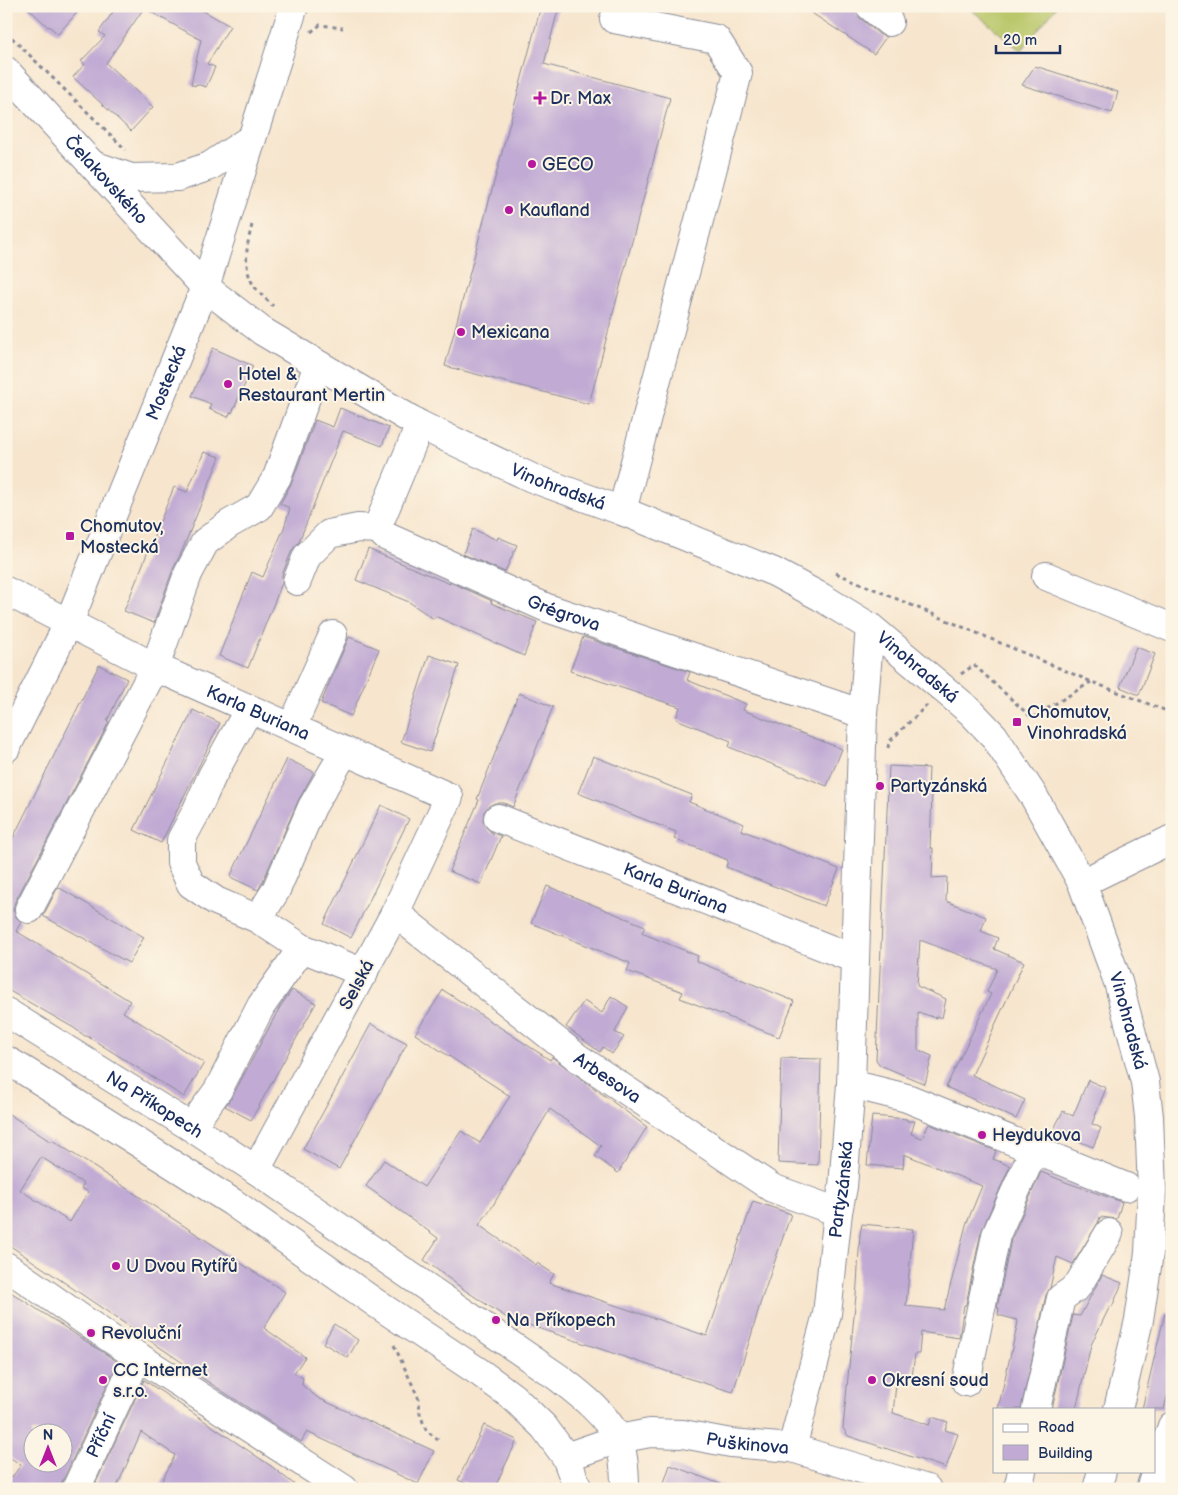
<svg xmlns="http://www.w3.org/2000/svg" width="1178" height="1495" font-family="'Balsamiq Sans',sans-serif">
<rect width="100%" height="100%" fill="#fcf5e5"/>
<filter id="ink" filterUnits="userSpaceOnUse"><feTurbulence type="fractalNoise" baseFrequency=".02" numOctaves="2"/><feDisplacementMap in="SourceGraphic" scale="10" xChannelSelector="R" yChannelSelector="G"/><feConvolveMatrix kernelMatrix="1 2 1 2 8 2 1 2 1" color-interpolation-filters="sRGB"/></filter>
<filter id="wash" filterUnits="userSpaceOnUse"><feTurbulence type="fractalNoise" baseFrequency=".0096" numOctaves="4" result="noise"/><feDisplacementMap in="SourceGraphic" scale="20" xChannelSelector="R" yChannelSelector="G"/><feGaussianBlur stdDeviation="1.12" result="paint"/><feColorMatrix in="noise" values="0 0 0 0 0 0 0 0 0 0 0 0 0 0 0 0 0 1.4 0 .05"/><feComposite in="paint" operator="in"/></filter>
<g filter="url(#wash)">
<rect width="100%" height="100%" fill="#f7e5cd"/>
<path fill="#bac76a" stroke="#6a7b64" d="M967,6H1057L1021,51Z"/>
<g id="blocks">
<path fill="#c1abd4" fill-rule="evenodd" d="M26,6H83L58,34L49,26L48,27Z
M117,6H195L230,26L207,64L215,67L206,87L196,84L195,86L191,84L201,40L144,8L106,63L153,107L131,131L73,77L85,64L81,61L105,36L99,32Z
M541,6H559L544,64L670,98L589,404L445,366Z
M801,6H855L856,12L860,18L879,34L886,37L874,54Z
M1035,66L1118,92L1112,113L1022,85Z
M213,348L253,366L232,413L231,412L228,417L209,409L211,404L192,396Z
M340,408L389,428L382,446L343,431L302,534L299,542L292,550L282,575V583L248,668L219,656L252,572L263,577L284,528L290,508L280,504L292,482L315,420L333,427Z
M204,452L220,457L182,551L173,569L154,623L124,611L174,487L187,492Z
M473,529L497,540L498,537L517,545L505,572L463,554Z
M368,549L450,584V582L492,601L491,603L537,622L524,656L435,616L434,619L409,602L356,580Z
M349,637L379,649L351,716L321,703Z
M583,637L690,672L687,680L746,704L743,710L842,749L827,786L729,747L731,741L676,719L680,707L570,671Z
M1136,647L1155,654L1139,695L1120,687Z
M429,655L459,665L430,752L401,742Z
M99,665L127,679L107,721L109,722L15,902L13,910L16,917L21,922L16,931L130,1001L123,1012L204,1063L184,1097L87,1036H85L74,1028L6,989V852Z
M519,693L553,707L513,807L504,803H495L489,806L484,812L483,820L486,827L492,833L501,836L481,884L449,871L479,800L477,799Z
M193,710L220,723L161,843L134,830Z
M593,756L692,795L689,802L744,824L741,830L839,869L824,906L726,867L728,860L674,839L676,832L578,793Z
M287,759L314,772L298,801L262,883L258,890L230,877Z
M889,766L929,768L928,791L932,792L930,848H933L932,878L947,877L946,901L986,917L981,931L998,938L994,949L1024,962L972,1075L1025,1100L1016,1119L946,1087L991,994L987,992L997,969L920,940L917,986L946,999L942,1018L936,1016V1018L918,1012V1050L932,1056L925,1084L880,1065L876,1060Z
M381,805L409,819L351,938L324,924Z
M547,886L645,926L642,933L698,956L696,961L794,1001L779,1037L680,998L683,992L627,971L630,963L531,923Z
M58,887L144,937L129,963L43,916Z
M292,990L316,1003L251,1120L225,1106L232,1097L280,1007Z
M443,990L550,1060L552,1057L647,1127L618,1173L595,1156L601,1146L550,1109L492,1207L479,1225L536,1265L537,1263L554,1274L549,1283L707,1336L753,1201L791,1214L760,1304L751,1336L733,1392L684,1377L523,1323L521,1327L466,1291L424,1260L438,1238L366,1186L384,1160L424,1187L461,1131L480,1143L510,1096L415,1034Z
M611,996L628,1007L615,1032L624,1037L612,1054L603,1047L600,1052L566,1027L584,1001L602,1013Z
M371,1024L407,1043L339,1169L303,1149Z
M781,1058L821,1059L818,1165L778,1163Z
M1088,1080L1106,1088L1092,1124L1101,1128L1093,1147L1053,1131L1063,1111L1073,1116Z
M6,1112L51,1142L52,1140L100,1171L285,1292L264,1328L305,1357L294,1373L303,1378L302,1385L318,1398L434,1451L418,1484L307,1432L301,1442L182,1365L183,1363L6,1243ZM41,1157L84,1184L81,1188L88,1192L70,1222L20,1190Z
M872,1116L907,1119V1121H915L911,1134L922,1138L929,1124L996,1151L993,1159L1010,1166L981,1232L966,1304V1305H964L959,1338L921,1332L919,1354H915L912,1377L897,1375L893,1413L929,1425L932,1417L948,1422L945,1430L958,1434L946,1468L848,1436L843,1428L857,1285L860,1234L862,1224L913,1229L906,1306L944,1310L966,1225L982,1186L904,1154L903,1168L867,1165Z
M1041,1172L1068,1183L1122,1202L1117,1219L1100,1217L1098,1223L1073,1264L1057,1257L1050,1288L1046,1295L1021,1409H998L1018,1322L1017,1320L998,1315L999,1308H997L1011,1240Z
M1102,1275L1122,1283L1112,1307L1110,1306L1091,1345L1076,1409H1052L1073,1315L1080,1316Z
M6,1289L118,1362L62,1482L61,1489H6V1485L21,1465L6,1455ZM32,1432H62V1462H32Z
M1165,1313H1172V1378L1164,1409H1142Z
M334,1324L358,1340L348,1358L323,1343Z
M144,1380L271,1466L300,1489H158L175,1455L141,1432L116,1489H93Z
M484,1425L517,1440L494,1489H479L458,1480Z
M670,1465L728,1487V1489H662Z"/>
</g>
</g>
<g filter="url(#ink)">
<use href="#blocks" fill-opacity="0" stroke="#898a96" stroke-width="1"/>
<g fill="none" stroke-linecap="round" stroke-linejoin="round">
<defs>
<g id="minor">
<path d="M870,6L889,22"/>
<path d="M614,19L716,39L738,73L622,511"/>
<path id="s1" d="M6,71L205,287L262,331L420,425L532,478L622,511L774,572L821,597L870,627L971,712L994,736L1033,795L1082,883L1118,982L1145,1082L1149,1117L1152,1190L1149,1253L1139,1320L1118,1409"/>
<path d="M96,166L131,178L178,177L210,166L252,138"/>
<path id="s2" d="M420,425L380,521L379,529L385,536L547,608L863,714"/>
<path d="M1046,576L1172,628"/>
<path d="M297,581L307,556L329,534L358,528L379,529"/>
<path id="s3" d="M6,591L155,667L449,797L395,913L256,1170"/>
<path d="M249,709L212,776L195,814L181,840V863L191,884L216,901L258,919L276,890L312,807L345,751"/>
<path d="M292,727L333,635"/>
<path id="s4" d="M6,748L69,622L205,287L294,6"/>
<path id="s5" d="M498,818L855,959"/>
<path d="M29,909L155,667L188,574L205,542L229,524L259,507L277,477L318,365"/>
<path id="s6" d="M395,913L578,1058L772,1188L838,1212"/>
<path d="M258,919L302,948L364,973"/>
<path id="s7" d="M6,1012L191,1127L256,1170L559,1378C581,1395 605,1413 618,1439C624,1453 625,1473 625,1489"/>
<path d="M6,1060L25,1071L232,1202L377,1304L479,1372L513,1397L544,1427L566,1457L578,1489"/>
<path d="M851,1084L907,1098L1126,1187"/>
<path d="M191,1127L218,1090L261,1006L302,948"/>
<path d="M6,1266L111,1339L344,1489"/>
<path d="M966,1382L996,1235L1034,1150"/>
<path d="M1036,1409L1061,1298L1077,1287L1109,1233"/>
<path id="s8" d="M792,1448L827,1314L838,1212L843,1187L851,1084L863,714L870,627"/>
<path id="s9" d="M566,1457L618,1439L650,1433L683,1434L731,1443L792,1448L927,1489"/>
<path id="s10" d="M76,1489L138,1356"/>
<path d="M1018,1489L1022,1471"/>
<path d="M1097,1489L1102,1471"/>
<path d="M1150,1489L1172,1426"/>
</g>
<path id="major" d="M1082,883L1172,839"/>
</defs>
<use href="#minor" stroke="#898a96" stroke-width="30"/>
<use href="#major" stroke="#898a96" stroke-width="30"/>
<path stroke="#898a96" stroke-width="3" stroke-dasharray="4 4" stroke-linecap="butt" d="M527,9L528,6
M6,32L126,150
M311,32L320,25L343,28
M252,225C247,244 242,267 254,286C259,293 267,300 273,306
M836,573L1092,682L1172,713
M961,674L974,665L1032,718L1091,682
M888,748L889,742L927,705
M394,1345L419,1399L420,1414L426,1430L438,1440"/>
<use href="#minor" stroke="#fff" stroke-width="28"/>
<use href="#major" stroke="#fff" stroke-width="28"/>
</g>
</g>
<g fill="#b5179e" stroke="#fcf5e5" stroke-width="2">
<path d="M537.5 90.5h5v5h5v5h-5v5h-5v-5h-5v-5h5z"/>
<circle cx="532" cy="164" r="5"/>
<circle cx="509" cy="210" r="5"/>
<circle cx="461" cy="332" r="5"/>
<circle cx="228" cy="384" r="5"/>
<rect x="65" y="531" width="10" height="10" rx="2.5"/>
<rect x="1012" y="717" width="10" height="10" rx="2.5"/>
<circle cx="880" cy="786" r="5"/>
<circle cx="982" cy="1135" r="5"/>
<circle cx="116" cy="1266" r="5"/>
<circle cx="496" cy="1320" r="5"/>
<circle cx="91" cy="1333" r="5"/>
<circle cx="103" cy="1380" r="5"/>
<circle cx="872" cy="1380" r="5"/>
</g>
<g text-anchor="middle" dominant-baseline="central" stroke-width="4" stroke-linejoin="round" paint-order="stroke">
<g font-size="18" fill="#1b2f5e" stroke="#fcf5e5" text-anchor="start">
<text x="550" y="98">Dr. Max</text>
<text x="542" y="164">GECO</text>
<text x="519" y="210">Kaufland</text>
<text x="471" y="332">Mexicana</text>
<text x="238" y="374">Hotel &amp;<tspan x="238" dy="21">Restaurant Mertin</tspan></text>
<text x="80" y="526">Chomutov,<tspan x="80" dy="21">Mostecká</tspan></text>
<text x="1027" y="712">Chomutov,<tspan x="1027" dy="21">Vinohradská</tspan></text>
<text x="890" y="786">Partyzánská</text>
<text x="992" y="1135">Heydukova</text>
<text x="126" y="1266">U Dvou Rytířů</text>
<text x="506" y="1320">Na Příkopech</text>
<text x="101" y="1333">Revoluční</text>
<text x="113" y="1370">CC Internet<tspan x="113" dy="21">s.r.o.</tspan></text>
<text x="882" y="1380">Okresní soud</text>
</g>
<g font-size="18" fill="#1b2f5e" stroke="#fcf5e5">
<text stroke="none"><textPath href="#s1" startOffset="148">Čelakovského</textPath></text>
<text stroke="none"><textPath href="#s4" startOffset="399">Mostecká</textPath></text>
<text stroke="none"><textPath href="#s1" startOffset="701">Vinohradská</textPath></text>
<text stroke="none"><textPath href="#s2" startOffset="316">Grégrova</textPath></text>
<text stroke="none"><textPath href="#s1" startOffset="1106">Vinohradská</textPath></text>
<text stroke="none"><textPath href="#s3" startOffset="280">Karla Buriana</textPath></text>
<text stroke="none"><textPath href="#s5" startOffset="191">Karla Buriana</textPath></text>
<text transform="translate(357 985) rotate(-62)">Selská</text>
<text stroke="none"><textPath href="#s1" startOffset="1526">Vinohradská</textPath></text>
<text stroke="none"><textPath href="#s6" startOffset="269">Arbesova</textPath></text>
<text stroke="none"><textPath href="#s7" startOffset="175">Na Příkopech</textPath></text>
<text stroke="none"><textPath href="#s8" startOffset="264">Partyzánská</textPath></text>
<text stroke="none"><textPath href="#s10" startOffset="59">Příční</textPath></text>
<text stroke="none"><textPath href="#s9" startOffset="186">Puškinova</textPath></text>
</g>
</g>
<rect width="1178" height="1495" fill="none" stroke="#fcf5e5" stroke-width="25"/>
<rect x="993" y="1408" width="162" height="65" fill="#fcf5e5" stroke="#a2a6af"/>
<rect x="1003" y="1424" width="25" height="8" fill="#ffffff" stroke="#a2a6af"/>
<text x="1038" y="1432" font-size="15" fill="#1b2f5e">Road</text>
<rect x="1003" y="1445" width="25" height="15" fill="#c1abd4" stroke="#a2a6af"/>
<text x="1038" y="1458" font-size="15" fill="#1b2f5e">Building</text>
<g transform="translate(48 1448)"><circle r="24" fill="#fcf5e5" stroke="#a2a6af"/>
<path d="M0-4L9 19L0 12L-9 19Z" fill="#b5179e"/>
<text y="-8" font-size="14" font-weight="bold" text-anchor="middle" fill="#1b2f5e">N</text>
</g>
<path d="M996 45v8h64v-8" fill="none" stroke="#1b2f5e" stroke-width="2.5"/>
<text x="1003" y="45" font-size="15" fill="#1b2f5e" stroke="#fcf5e5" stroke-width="4" paint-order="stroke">20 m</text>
</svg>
